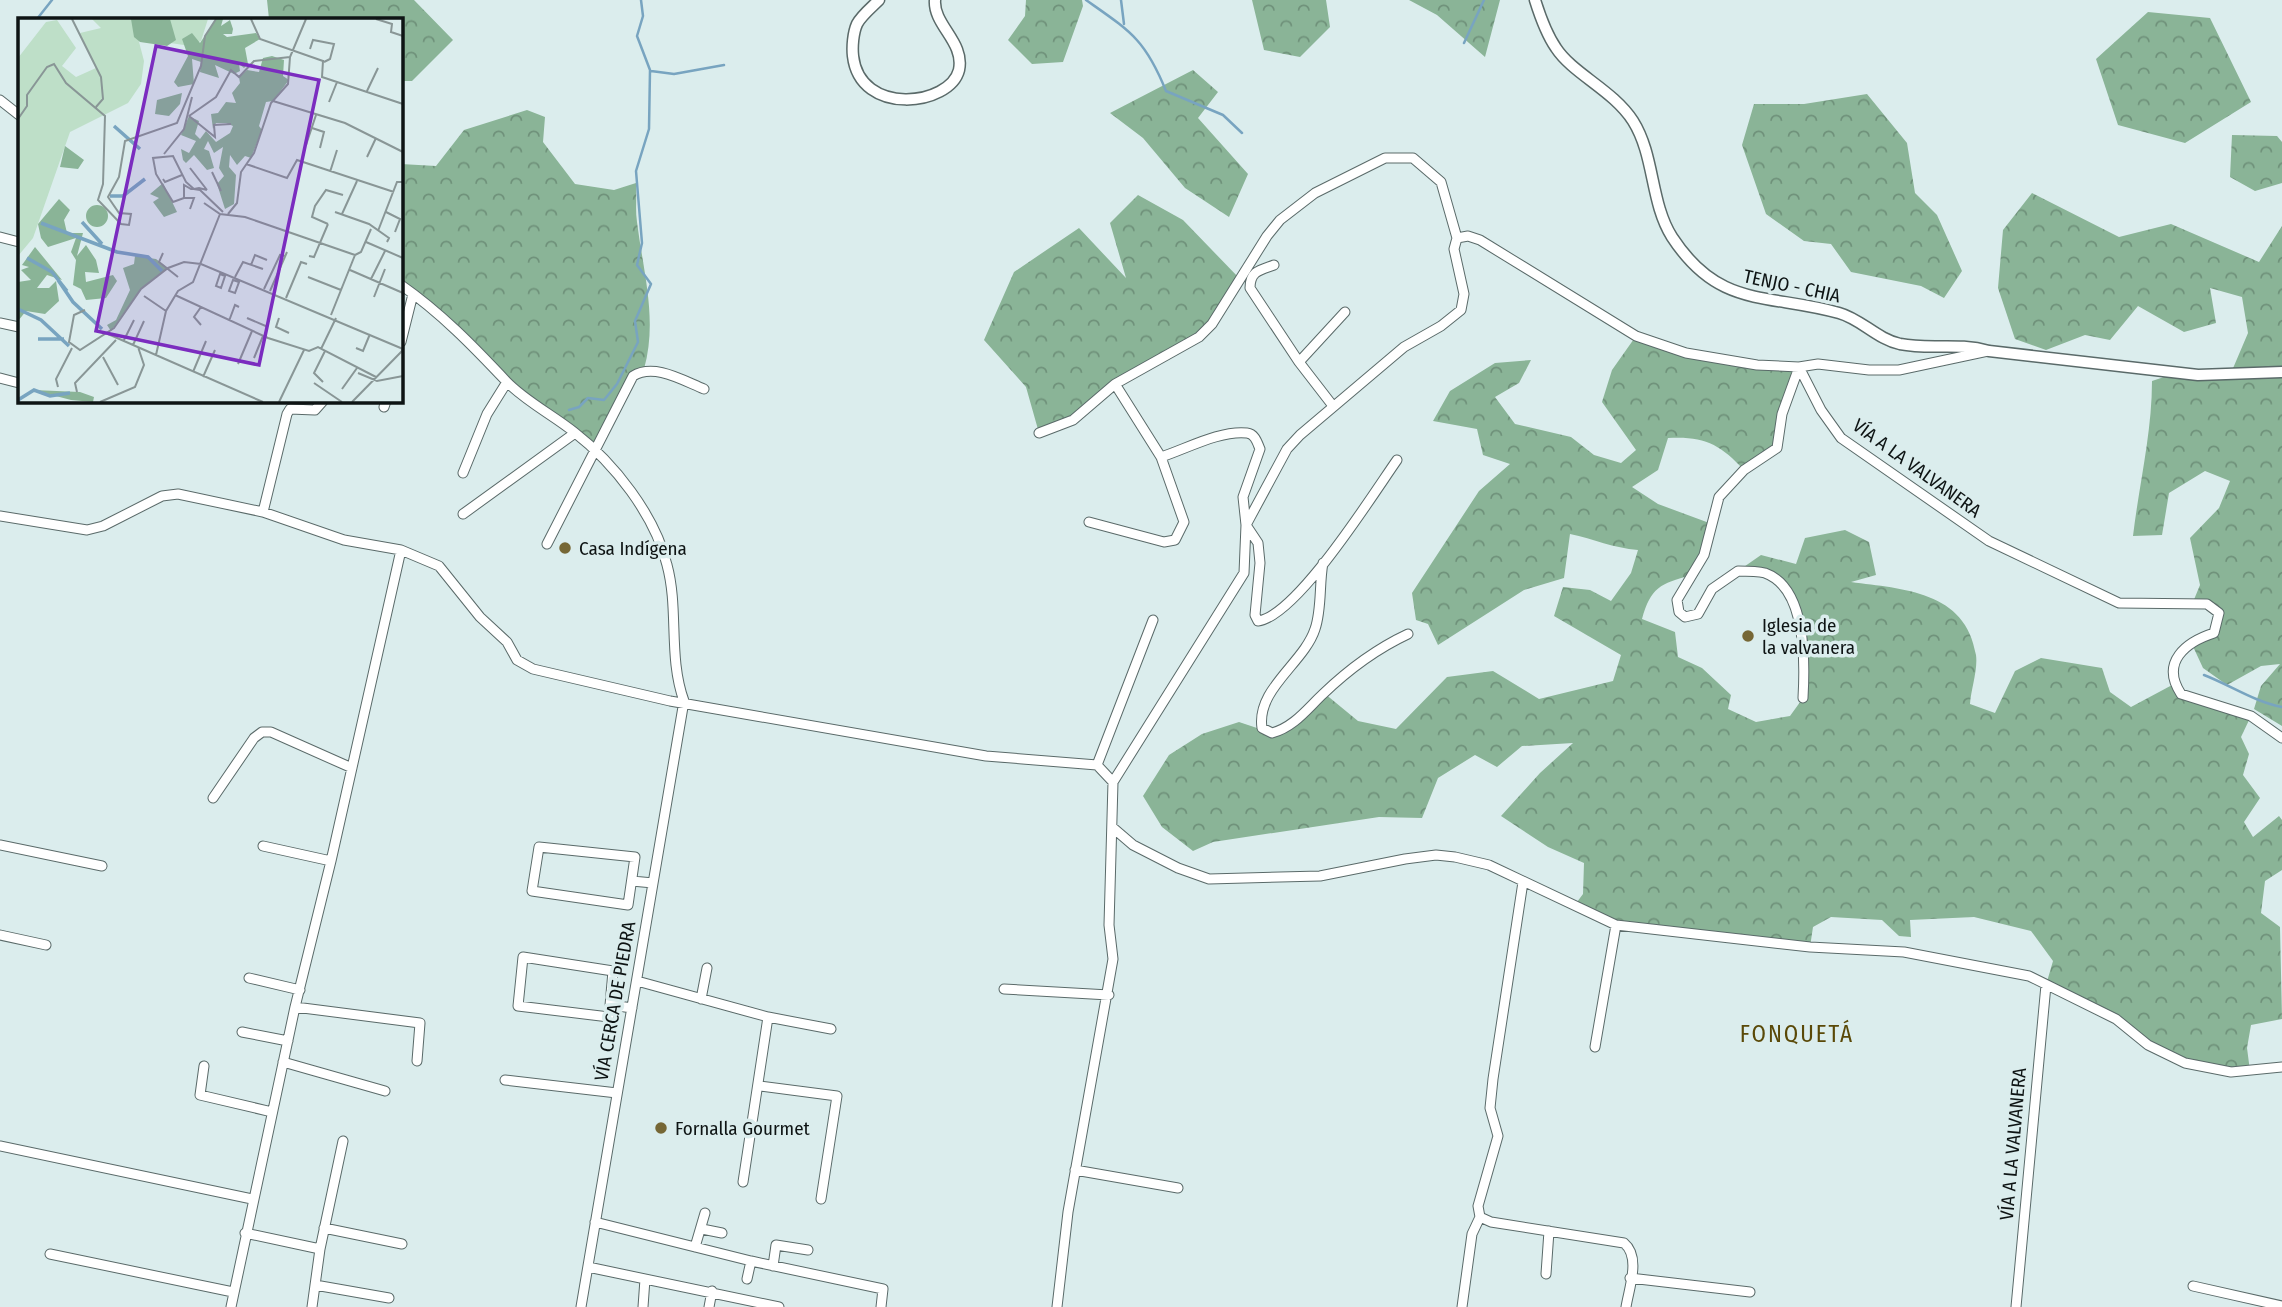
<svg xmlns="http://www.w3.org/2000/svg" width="2282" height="1307" font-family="'Fira Sans Condensed',sans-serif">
<defs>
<pattern id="forest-crowns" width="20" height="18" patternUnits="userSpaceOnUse" patternTransform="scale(1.75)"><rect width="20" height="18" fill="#8ab497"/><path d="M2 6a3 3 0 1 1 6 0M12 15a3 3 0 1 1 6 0" fill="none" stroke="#6f917a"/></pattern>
</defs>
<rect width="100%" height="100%" fill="#dbeded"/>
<path fill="url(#forest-crowns)" d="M267,0H414L453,40L412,81H401V19H269Z
M1026,0H1082L1083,6L1063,62L1032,64L1008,40L1025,16Z
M1252,0H1326L1330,27L1300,57L1264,50Z
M1409,0H1500L1485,57L1437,15Z
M2148,12L2210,18L2251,102L2185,143L2118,125L2096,59Z
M1193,70L1218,92L1198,118L1248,174L1229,217L1185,188L1143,138L1110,113Z
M1867,94L1907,143L1915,193L1937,215L1962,271L1944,298L1921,286L1851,272L1831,244L1804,241L1766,214L1742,145L1754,104H1804Z
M527,110L545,117L543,142L575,184L614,190L636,183C637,196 635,209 637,222C643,271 658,320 644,369L633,376L596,452L507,382L401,285V164L436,166L464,130Z
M2232,135L2277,136L2282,142V183L2255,191L2230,177Z
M2032,193L2119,237L2171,224L2259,262L2282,226V726L2254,709L2261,686L2280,664L2261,666L2227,685L2203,668L2190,640L2214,633L2219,613L2193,602L2200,585L2190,538L2219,508L2230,481L2205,471L2169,493L2162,535L2133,536C2139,485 2152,433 2152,381L2167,376L2231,373L2248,333L2242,297L2210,288L2216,323L2184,332L2138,306L2110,340L2085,335L2046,350L2015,339L1998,288L2003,230Z
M1138,195L1183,220L1240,279L1212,324L1139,371L1073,420L1039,433L1026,387L984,340L1014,272L1079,228L1126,278L1110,223Z
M1636,336L1686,353L1799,367L1777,448L1744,470C1720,444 1704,436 1668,438L1658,470L1632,487L1658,504L1712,524L1691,575C1660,584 1651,587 1642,619L1675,632L1678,657L1702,668L1731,695L1728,709L1756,722L1790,716L1803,698L1796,607L1766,573L1738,571L1761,555L1796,564L1805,538L1845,530L1869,542L1876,575L1851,582C1903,589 1966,591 1976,655C1978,670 1971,689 1970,704L1995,713L2015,671L2041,658L2102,668L2110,692L2131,707L2174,684L2181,693L2251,716L2241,737L2249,754L2243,775L2260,798L2244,822L2253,837L2279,816L2282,820V870L2265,881L2261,913L2280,927L2282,1019L2251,1025L2247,1048L2250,1071L2205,1069L2148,1045L2116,1019L2046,985L2053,961L2031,931L1974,917L1910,920L1911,937L1899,936L1882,920L1831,917L1813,927L1810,947L1616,925L1574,906L1583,894L1584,863L1548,847L1501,816L1540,773L1573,743L1522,746L1497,767L1475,755L1438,778L1422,818L1379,817L1213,842L1193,851L1162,827L1143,796L1169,755L1202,734L1239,722L1272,733L1324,693L1358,721L1396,729L1447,677L1493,671L1539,699L1613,681L1621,655L1554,616L1563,587L1590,590L1611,601L1631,573L1638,550C1613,548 1594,539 1570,534L1564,578L1524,590L1438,645L1428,624L1416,620L1412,593L1479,491L1510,464L1483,455L1477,429L1433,421L1450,391L1495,363L1531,360L1519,383L1495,397L1515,424L1571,437L1594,455L1621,463L1636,450L1602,402L1612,370Z"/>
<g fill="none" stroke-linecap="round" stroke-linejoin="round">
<path stroke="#78a4c0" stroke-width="2.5" d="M1086,0C1130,31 1145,39 1166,91L1223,115L1242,133
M1121,0L1124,24
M37,19L52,0
M1464,43L1484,0
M651,71L674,74L724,65
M569,410L579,407L588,398L604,400L617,384L638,342L635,321L651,284L637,265L642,243L636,171L649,129L650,70L637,36L643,16L641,0
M2204,675C2230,685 2255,702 2282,707"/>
<defs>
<path id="minor" d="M0,100L19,115
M0,237L19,242
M1457,238L1468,236L1480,240L1636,336L1686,353L1757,365L1799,367L1818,364L1869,370H1899L1988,351
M1274,265C1260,270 1250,271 1250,288L1299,362L1333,406
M401,285C441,313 473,346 506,381C525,401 553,415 574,432C614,463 655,515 667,565C679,609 668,657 684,701
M0,323L19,327
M401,342L413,294
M1299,362L1345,312
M1799,367L1821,410L1841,438L1989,541L2119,603L2207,604L2219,613L2214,633C2186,642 2160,662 2181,694L2251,716L2282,738
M1799,367L1782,414L1777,448L1744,470L1719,497L1704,555L1677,600L1679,612L1685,617L1698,614L1712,589L1738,571C1746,571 1757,571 1765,573C1807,588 1805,663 1803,698
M0,378L19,383
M384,407L386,401
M1039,433L1073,420L1115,384
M463,473L487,414L507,382
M263,512L287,414L290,409L315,410L323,401
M463,514L575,433
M0,516L87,530L103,526L162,496L178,494L263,512L344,540L401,550L439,566L480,617L507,642L517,660L533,669L670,701L986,756L1097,765L1113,782L1109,925L1113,959L1068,1212L1057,1307
M1089,522L1164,542L1175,540L1184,522L1161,457
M547,544L633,376C654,363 682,380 704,389
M1323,563C1319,584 1322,609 1315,629C1304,663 1256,689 1262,728L1272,733C1294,727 1307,709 1323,694C1348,670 1376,649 1408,634
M1097,765L1153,620
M1113,782L1244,573L1246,525L1287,449L1300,435L1404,347L1441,326L1461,310L1464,294L1454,249L1457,238L1441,182L1413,158H1385L1315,193L1280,220L1267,236L1212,324L1199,337L1115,384L1161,457C1186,449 1220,430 1247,433C1255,434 1257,442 1260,449L1243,497L1246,525L1258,543L1260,563L1255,615L1258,621C1297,616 1373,494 1397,460
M213,798L254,738L262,732H271L352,768
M1112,827L1133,845L1178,868L1209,879L1320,876L1405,859L1436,855L1455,857L1489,865L1616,925L1810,947L1904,952L2029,976L2116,1019L2148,1045L2185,1063L2231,1072L2282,1067
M0,845L102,866
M263,846L331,861
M539,847L635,857L628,905L532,891Z
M632,881L653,883
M1523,882L1493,1079L1490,1108L1498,1136L1478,1206L1480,1217L1491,1222L1624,1243C1641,1257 1629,1288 1626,1307
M0,935L46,945
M523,957L613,971L609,1017L518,1006Z
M249,978L300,990
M637,981L768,1017L743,1182
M1004,989L1109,995
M701,999L707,968
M611,1005L632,1008
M295,1007L420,1023L417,1061
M768,1017L831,1029
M242,1032L288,1041
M1595,1047L1616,925
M283,1062L385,1091
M204,1066L200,1095L272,1112
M505,1080L617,1093
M760,1086L837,1096L821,1199
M0,1146L252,1199
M1075,1170L1178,1188
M595,1222L751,1261L883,1289L881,1307
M324,1228L402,1244
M702,1229L722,1233
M245,1233L320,1249
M695,1247L705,1213
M50,1254L233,1292
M773,1266L776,1245L808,1250
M588,1267L779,1307
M1546,1274L1549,1231
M1630,1278L1750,1292
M747,1279L751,1261
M315,1285L389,1298
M2193,1286L2282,1306
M231,1307L295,1007L331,861L401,550
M312,1307L320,1249L343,1141
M581,1307L684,701
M643,1307L645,1279
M709,1307L712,1291
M1462,1307L1472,1234L1480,1217
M2016,1307L2046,985"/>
<path id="tertiary" d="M879,0C872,7 861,16 857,24C853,33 852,47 853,56C860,117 950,106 959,70C965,42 933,25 935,0
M1535,0C1540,16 1547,35 1556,48C1573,74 1613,90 1633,121C1655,156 1650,202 1672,237C1719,309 1767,293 1839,313C1861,319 1877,339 1900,344C1931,350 1957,342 1989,351L2198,375L2282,372"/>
</defs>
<use href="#minor" stroke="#5a6a69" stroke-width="11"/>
<use href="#tertiary" stroke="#5a6a69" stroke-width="13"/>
<use href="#minor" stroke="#fff" stroke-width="9"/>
<use href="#tertiary" stroke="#fff" stroke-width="10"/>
</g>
<g fill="#766735" stroke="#dbeded" stroke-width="2.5">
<circle cx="565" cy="548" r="7"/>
<circle cx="1748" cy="636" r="7"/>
<circle cx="661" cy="1128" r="7"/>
</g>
<g text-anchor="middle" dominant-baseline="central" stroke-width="7" stroke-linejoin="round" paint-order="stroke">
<g font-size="19" fill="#0e1414" stroke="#dbeded">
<text transform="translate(1792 286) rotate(12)">TENJO - CHIA</text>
<text transform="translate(1917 468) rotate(36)">VÍA A LA VALVANERA</text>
<text transform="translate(615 1001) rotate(-80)">VÍA CERCA DE PIEDRA</text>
<text transform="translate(2013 1144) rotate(-85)">VÍA A LA VALVANERA</text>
</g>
<g font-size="19" fill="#0e1414" stroke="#dbeded" text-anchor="start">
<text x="579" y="548">Casa Indígena</text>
<text x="1762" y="625">Iglesia de<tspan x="1762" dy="22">la valvanera</tspan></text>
<text x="675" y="1128">Fornalla Gourmet</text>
</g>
<g font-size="23" letter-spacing="2" fill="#5a4908" stroke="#dbeded">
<text x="1797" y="1034">FONQUETÁ</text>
</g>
</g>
<g transform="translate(18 18)">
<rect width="385" height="385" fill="#dbeded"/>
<path d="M74,1H190L183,23L172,28L120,20L126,43L123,66L110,85L52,114L15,220L0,238V40L28,4L39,2L58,30L44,48L58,59L78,50L62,15L83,10Z" fill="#bedfc8"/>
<path d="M113,1H152L158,22L149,28L122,24L116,19ZM198,1H205L203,8L212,2L215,11L214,16H205L209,19L238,15L242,21L227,30L230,46L226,50L221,46L222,53L216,56L197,47L201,60L182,54L183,44L174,41L176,66L160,69L156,64L170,38L164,21L174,15L182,25ZM254,38L266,42L265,58L271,62L255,83L248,84L241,108L244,112L233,140L227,138L219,147L212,137L211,149L218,157L216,186L207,191L199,166L206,158L201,150L205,129L196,135L190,123L186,131L191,133L196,150L189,152L176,137L168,145L165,142L163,131L171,135L178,123L163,117L171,98L181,103L177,116L182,121L188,113L198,124L212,115L215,108L208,105H198L195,111L193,96L200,95L208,84L218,85L214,75L222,65L221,59L229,52L241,54L245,40ZM164,75L162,86L151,98L137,96L139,82ZM47,128L66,142L60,151L42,149ZM145,165L159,194L146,199L135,184L141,180L132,176ZM41,181L52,192L46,202L49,215H65L59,238L68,227L78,242L81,255L67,254L68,264L95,257L99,263L88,280L68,282L63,271L55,267L58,242L53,234L58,220L30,229L23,220L20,206ZM68 198a11 11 0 1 1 22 0a11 11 0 1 1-22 0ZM17,229L44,262L29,257L19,270H31L38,263L41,283L27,296L8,293L0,303V264L13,262L3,252L11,249L4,247ZM117,238L138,241L150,250L123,271L93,313L89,307L98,302L112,272L105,250L116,246ZM15,372L62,374L76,379L75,384L53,382Z" fill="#8ab497"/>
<path fill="none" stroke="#78a4c0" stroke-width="3.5" d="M96,108L122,131M92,178H105L127,161M64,204L84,226M23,205L99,234L130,239L144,253M9,240L34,254L49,273M40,262L55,284L84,311M0,291L23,302L51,328M20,321H46M0,382L16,372L32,378L52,375"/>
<path fill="none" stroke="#899696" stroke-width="2" d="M54,1L83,59L85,81L78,89M233,1L242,21L305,43L304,59L385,86M358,1L374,6L373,14L385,18M292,31L295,22L316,26L312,41L306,44M349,73L360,50M255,83L327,105L385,134M311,84L319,64M171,98L198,79L213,52L221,59L236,43L272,39M171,98L197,119L196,107L213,106M0,101L9,88V77L29,49L36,46L48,65L87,98L85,166L80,182L103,206L111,207L113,196L101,195L90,179L101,159L107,123L159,105L183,48L187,18L198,1M294,110L306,114L302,130M288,127L298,97M146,136L166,111L174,79M349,139L358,120M228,146L269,160L279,142L376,174M172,150L189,172M194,154L203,173M312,154L319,132M145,161L147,164L164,157M189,172L181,170L176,171H173L166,167V180L155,184L138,156L135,140L155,138L168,164L176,171L182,172L205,194M166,180H176L172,191M186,185L202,196L227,199L337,237M317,194L351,206L371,220L369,224M368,194L382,201L377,214M210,196L219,185L223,154L236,135L253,85L270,66L272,39L288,1M324,196L339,163M310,206L294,199L297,188L308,172L325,177M360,213L379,164H385M348,224L385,240M145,235L141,244L160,259M337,237L343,234L353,211M291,238L296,239L310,206M233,247L237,237L249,242M332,252L385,275M202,256L207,258L203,270L198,268ZM217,259L225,244L245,251M290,259L323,272M353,261L367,233M215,262L221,264L217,275L211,273ZM246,271L262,237L267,238M252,273L269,234M157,277L250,320L291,333L300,329L358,359M126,278L148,293M356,279L367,251M268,280L283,244L289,246M183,289L176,299L183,307M67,292L56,297L51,324L62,332L96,310L123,271L150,250L166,244L183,246L385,331M313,297L337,237M229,300L250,309M261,300L258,309L271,315M211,303L217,287L221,289M90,316L245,384M106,322L116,302M115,327L126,303M338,330L345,333L352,316M303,331L318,300M138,337L148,293L160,273L175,264L202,196M85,339L100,367M236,340L245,318M220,346L234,313M175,354L188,323M340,355L359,363L385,358M185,359L197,332M305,364L296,355L307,333M296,365L324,384M40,369L38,361L54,330M324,371L339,350M59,374L57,365L98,322M82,384L117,369L126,347L120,329M261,384L286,332M334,384L385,332"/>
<path fill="#7b2cbf" fill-opacity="0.15" stroke="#7b2cbf" stroke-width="3.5" d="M138,28L301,62L241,347L78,313Z"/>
<rect width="385" height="385" fill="none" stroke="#0e1414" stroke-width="3.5"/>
</g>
</svg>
